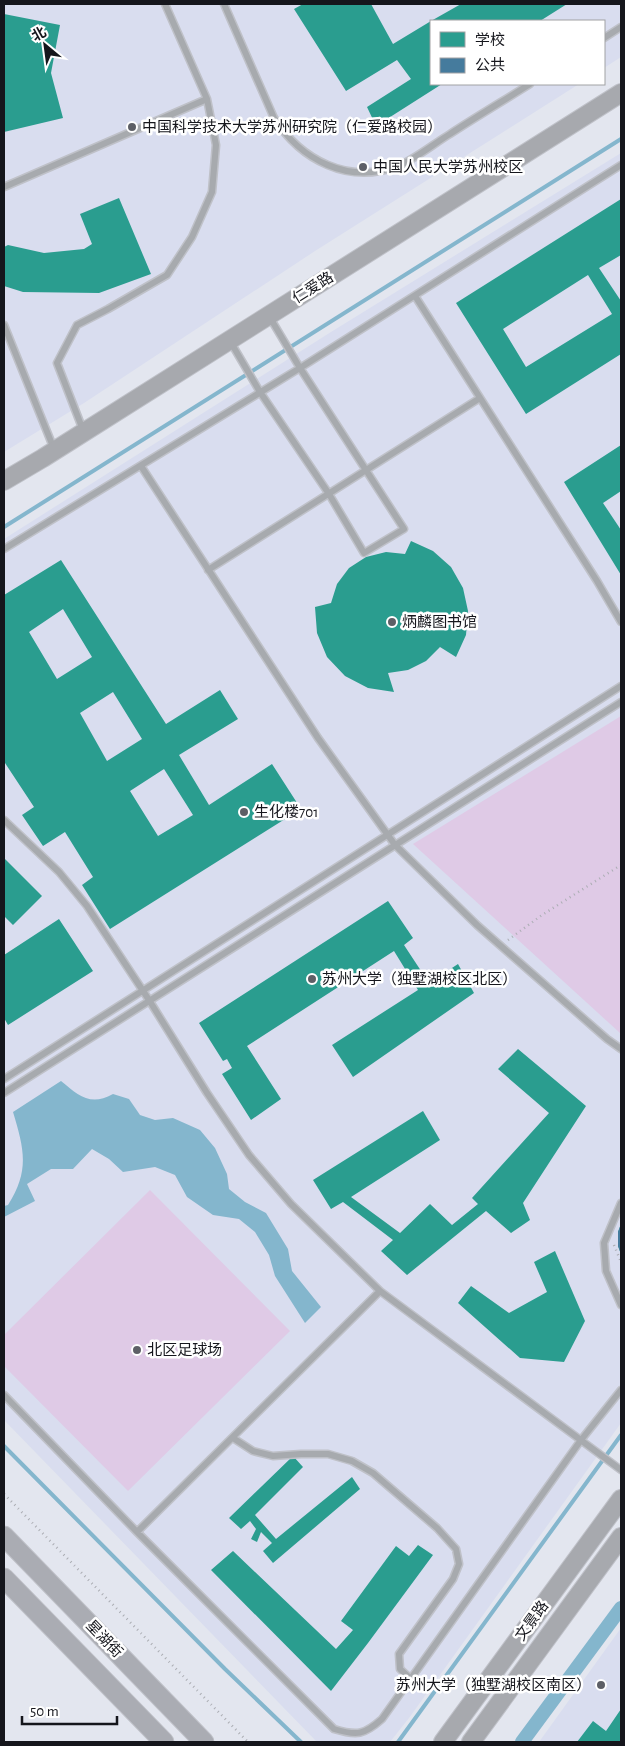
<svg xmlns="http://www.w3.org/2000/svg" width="625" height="1746" font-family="'Alegreya Sans','Noto Sans SC',sans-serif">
<rect width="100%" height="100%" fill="#e3e6ef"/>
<path fill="#d9ddef" d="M4,4H621V57L604,68V21H431V84H579L315,251L84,403L4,452Z
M621,153V1423L409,1718L390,1742H317L4,1420V539L331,332Z
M621,1628V1742H539Z"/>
<path fill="#dfcae6" d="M621,716V1032L620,1033L413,844Z
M150,1190L290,1331L128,1491L4,1366V1335Z"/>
<path fill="#84b6cd" d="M61,1081C78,1095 90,1107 113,1094L129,1099L140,1115L155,1120L173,1118L200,1130L215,1148L227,1174L229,1189L245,1202L266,1213L288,1249L292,1271L321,1307L305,1323L275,1276L269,1255L255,1232L239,1219L213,1215L187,1197L175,1175L155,1167L123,1172L109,1159L92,1149L73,1169H51L27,1184L35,1201L4,1217V1206L8,1205C30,1170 24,1149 13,1112Z"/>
<path fill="#2a9d8f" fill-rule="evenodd" d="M303,4H371L393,44L431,21V84H442L376,126L367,107L411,79L397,60L346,91L294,9Z
M461,4H567L540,21H431Z
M4,14L60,25L51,73L63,118L4,132Z
M119,198L151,274L99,293L23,292L4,286V247L8,245L44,253L84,249L92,244L80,214Z
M621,199V255L599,268L621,301V354L526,414L456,303ZM588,275L612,314L526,367L503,329Z
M621,445V491L603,503L621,530V575L564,482Z
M411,541L433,551L451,567L463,588L468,611L466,635L456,657L440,647L426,661L408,670L388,673L394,692L368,688L345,676L327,657L317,633L315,607L331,603L337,584L349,568L366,557L386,552L405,554Z
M61,560L166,724L220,690L238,719L179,755L209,805L272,764L301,809L110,929L82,885L93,877L65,832L43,846L22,815L34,807L5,763L4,765V595ZM63,609L92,657L57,679L29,632ZM113,692L142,739L107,761L80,713ZM164,769L193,815L158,836L130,791Z
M4,858L42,896L13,925L4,916Z
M388,901L413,938L404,945L429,983L458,964L474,993L353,1077L332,1045L418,990L394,951L247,1046L281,1099L251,1120L222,1074L232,1068L227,1059L223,1061L199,1023Z
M59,919L93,971L8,1025L4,1018V955Z
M518,1049L586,1106L523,1203L530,1220L511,1233L486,1211L407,1275L381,1251L393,1240L343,1202L331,1209L313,1180L423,1111L440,1140L351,1197L400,1233L430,1204L452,1225L478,1204L472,1198L549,1113L498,1069Z
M621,1224V1254L618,1246V1232Z
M555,1251L585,1321L564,1362L520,1358L458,1303L471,1286L509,1313L547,1292L534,1262Z
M293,1456L303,1467L255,1515L276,1539L352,1477L360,1489L273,1563L263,1551L272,1543L261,1532L257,1542L251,1539L256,1529L250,1521L241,1529L229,1518Z
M418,1545L433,1555L368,1643L331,1691L211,1570L233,1551L336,1649L353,1630L341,1621L396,1546L409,1556Z
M621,1709V1742H577L593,1721L606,1731Z"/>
<path fill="#457b9d" d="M621,1224V1254L618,1246V1232Z"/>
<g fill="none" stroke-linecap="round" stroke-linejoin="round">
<path stroke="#84b6cd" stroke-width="4" d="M4,527L621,139
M4,1446L225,1669L301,1742
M398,1742L621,1435"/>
<path stroke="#84b6cd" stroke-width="14" d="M522,1742L621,1608"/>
<defs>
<path id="lane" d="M224,4L274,118C301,160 348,185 398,166C412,161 435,143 450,134C476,117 503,101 530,84
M604,38L621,27
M4,187L207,99
M415,296L597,581L621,622
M4,325L54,449
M230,341L260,392L329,494L364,553L404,529L300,368L269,316
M83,430L57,363L77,325L108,309L167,275L192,237L212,192L216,145L207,99L165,4
M141,466L318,738L395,845L477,925L607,1039L621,1049
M4,549L300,368L621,165
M208,570L480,398
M4,820L59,872L87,906L149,1000L207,1093L249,1155L291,1204L380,1291L621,1470
M4,1079L621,686
M4,1093L621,702
M621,1203L604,1243L606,1271L621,1305
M4,1395L137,1532L334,1729C357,1736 364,1735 382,1719L581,1440L621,1390
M233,1438L253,1451L273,1456L301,1454H328L352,1461L373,1473L437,1528L456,1549L459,1564L453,1579L399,1654L400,1669L411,1679
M137,1532L380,1291"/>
<path id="secondary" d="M4,481L43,458L621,93
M443,1742L621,1499
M471,1742L621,1537"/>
<path id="primary" d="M4,1536L204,1742
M4,1578L164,1742"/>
</defs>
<use href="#lane" stroke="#bfc1c8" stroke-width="9"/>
<use href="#secondary" stroke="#bfc1c8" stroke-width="20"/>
<use href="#primary" stroke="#bfc1c8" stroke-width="21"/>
<path stroke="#abadb3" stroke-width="2.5" stroke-dasharray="1 4" stroke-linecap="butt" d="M508,940L542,915L621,865
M614,1245L621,1262
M4,1494L248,1742"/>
<use href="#lane" stroke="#a7aaae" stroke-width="6"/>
<use href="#secondary" stroke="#a7a9ae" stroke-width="18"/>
<use href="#primary" stroke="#aaacb3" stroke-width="19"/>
</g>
<g fill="#5d5f66" stroke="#fff" stroke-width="2">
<circle cx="132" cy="127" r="5"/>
<circle cx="363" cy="167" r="5"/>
<circle cx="392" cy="622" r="5"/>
<circle cx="244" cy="812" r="5"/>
<circle cx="312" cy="979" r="5"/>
<circle cx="137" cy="1350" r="5"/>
<circle cx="601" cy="1685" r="5"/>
</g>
<g text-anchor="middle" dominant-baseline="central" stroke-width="5" stroke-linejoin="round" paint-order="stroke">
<g font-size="15" fill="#15161c" stroke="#fff" text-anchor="start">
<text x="142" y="127">中国科学技术大学苏州研究院（仁爱路校园）</text>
<text x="373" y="167">中国人民大学苏州校区</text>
<text x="402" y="622">炳麟图书馆</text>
<text x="254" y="812">生化楼701</text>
<text x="322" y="979">苏州大学（独墅湖校区北区）</text>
<text x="147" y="1350">北区足球场</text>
<text x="591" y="1685" text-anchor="end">苏州大学（独墅湖校区南区）</text>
</g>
<g font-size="15" fill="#15161c" stroke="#fff">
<text transform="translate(313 288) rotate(-32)">仁爱路</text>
<text transform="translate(532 1621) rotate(-54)">文景路</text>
<text transform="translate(104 1639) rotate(46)">星湖街</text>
</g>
</g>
<rect width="625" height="1746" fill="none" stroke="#15161c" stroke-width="10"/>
<rect x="430" y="20" width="175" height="65" fill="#ffffff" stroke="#a1a2a4"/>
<rect x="440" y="32" width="25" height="15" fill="#2a9d8f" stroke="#a1a2a4"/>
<text x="475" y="45" font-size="15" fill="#15161c">学校</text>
<rect x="440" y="58" width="25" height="15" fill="#457b9d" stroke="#a1a2a4"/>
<text x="475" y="70" font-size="15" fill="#15161c">公共</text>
<g transform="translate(45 45) rotate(331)" stroke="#ffffff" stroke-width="4" paint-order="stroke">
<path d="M0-4L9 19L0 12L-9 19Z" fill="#15161c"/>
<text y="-8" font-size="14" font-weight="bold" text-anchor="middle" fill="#15161c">北</text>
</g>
<path d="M22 1716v8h95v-8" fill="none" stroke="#15161c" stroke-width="2.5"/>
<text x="30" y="1716" font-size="15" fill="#15161c" stroke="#ffffff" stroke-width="4" paint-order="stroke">50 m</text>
</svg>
